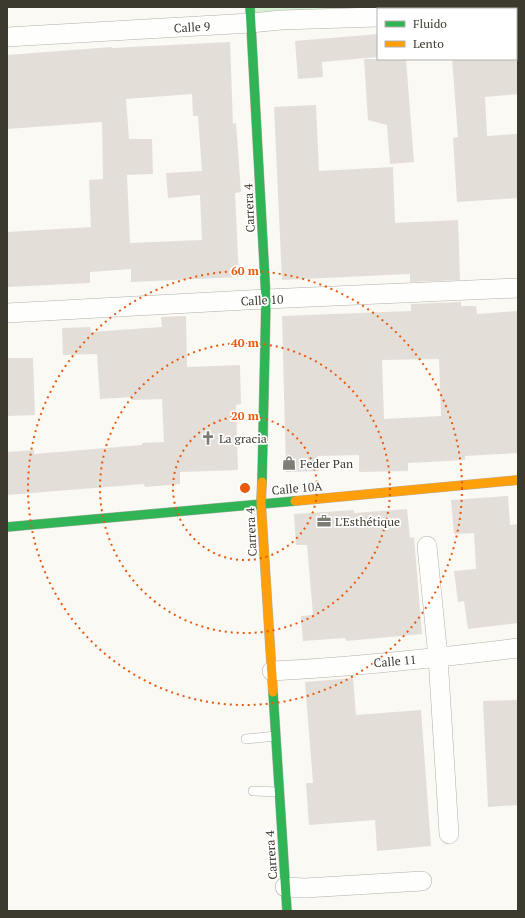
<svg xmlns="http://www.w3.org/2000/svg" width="525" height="918" font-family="'PT Serif',serif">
<rect width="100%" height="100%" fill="#faf9f4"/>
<path fill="#d5f1d4" d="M250,7H502L503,9H378L251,23Z"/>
<path fill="#e4ded9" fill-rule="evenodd" d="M378,34V57L322,62L323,77L298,79L295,41Z
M230,42L233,124L236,123L241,192L235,193L239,277L131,282V269L90,272V283L7,287V232L91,227L89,180L103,179L102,122L7,129V55L112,47V48ZM192,94L193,116H198L202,171L166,173L168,198L200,195L202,240L130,243L127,175L153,174L152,139H129L126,99Z
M364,59H406L414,162L390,164L387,125L368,120Z
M452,59H518V94L485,97L487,136L517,134L518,198L457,202L453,138L458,137Z
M316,105L319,171L393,167L395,223L458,220L460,280L410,282V274L282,280L274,107Z
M461,302V306H476L477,314L518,311V453L465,456V460L408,463V471L359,472V455L318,456L319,471L286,472L282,316L411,311V304ZM439,359L441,416L384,419L382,360Z
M186,316L187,367L240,365L241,404L236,405L238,470L180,472V484L145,487L144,484L7,495V452L34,450V454L142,445V443L164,442L162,399L132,400V397L100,399L97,354L63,355L62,328L90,327L91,332L162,327L161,317Z
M7,358H33L35,415L7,416Z
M508,496L510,525L518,524V623L468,629L464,601L458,602L454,571L476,569L474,533L454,534L451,500Z
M407,509L410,538L414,537L422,634L346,641L345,638L303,641L301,616L313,615L307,545H296L294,514L354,510V513Z
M353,678L356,715L421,710L431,846L377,851L375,820L309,825L306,783H313L305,682Z
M518,700V805L488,807L483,701Z"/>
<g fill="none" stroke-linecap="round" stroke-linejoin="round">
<defs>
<path id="lane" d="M246,739L276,736
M253,791L279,792"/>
<path id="street" d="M516,11H518
M7,37L251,23L281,20L378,17
M7,313L266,299L518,288
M427,546L438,657L449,834
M272,671C354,667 436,658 518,648
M285,887L305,888L422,881"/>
<path id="fast" d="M250,7L266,299L262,482
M7,527L295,501
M273,692L287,911"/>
<path id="slow" d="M262,482L261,503L273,692
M295,501L518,480"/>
</defs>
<use href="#lane" stroke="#b1afa8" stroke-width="10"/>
<use href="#street" stroke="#b1afa8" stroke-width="20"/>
<use href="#fast" stroke="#b1afa8" stroke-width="10"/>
<use href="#slow" stroke="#b1afa8" stroke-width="10"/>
<use href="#lane" stroke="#fefefd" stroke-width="9"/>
<use href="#street" stroke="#fefefd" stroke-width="19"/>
<use href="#fast" stroke="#30b455" stroke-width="9"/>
<use href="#slow" stroke="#ff9f0a" stroke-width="9"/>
</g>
<g fill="none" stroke="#e8590c" stroke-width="2" stroke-dasharray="2 4">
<circle cx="245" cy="488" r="72"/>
<circle cx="245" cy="488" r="145"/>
<circle cx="245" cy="488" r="217"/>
</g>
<defs>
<symbol id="church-bare" viewBox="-9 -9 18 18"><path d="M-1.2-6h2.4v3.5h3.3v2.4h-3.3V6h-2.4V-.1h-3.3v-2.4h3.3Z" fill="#7e7c73" stroke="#fff" stroke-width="2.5" paint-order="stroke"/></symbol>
<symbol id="shop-bare" viewBox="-9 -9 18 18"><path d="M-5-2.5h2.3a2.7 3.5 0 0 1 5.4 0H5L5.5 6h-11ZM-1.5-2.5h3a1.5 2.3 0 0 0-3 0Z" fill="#7e7c73" stroke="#fff" stroke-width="2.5" paint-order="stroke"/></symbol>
<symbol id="office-bare" viewBox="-9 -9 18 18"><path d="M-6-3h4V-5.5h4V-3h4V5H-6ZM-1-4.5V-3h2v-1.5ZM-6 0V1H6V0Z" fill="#7e7c73" stroke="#fff" stroke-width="2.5" paint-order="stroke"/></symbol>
</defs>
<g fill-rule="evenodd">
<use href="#church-bare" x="198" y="428" width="20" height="20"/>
<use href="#shop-bare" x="279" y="453" width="20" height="20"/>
<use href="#office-bare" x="314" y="511" width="20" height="20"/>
</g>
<g text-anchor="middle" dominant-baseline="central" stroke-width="3.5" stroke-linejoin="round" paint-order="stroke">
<g font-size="12" fill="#3c392e" stroke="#fff">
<text transform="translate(192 27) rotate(-3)">Calle 9</text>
<text transform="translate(249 208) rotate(-93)">Carrera 4</text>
<text transform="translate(262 300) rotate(-3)">Calle 10</text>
<text transform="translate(297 488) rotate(-5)">Calle 10A</text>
<text transform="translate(251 532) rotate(-93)">Carrera 4</text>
<text transform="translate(395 661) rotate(-5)">Calle 11</text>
<text transform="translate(271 855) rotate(-94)">Carrera 4</text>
</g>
<g font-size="12" fill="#3c392e" stroke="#fff" text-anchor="start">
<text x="219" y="438">La gracia</text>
<text x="300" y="463">Feder Pan</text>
<text x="335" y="521">L'Esthétique</text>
</g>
</g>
<circle cx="245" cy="488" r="6" fill="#e8590c" stroke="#fff" stroke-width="2"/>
<g font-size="12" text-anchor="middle" font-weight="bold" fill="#e8590c" stroke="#fff" stroke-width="3.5" stroke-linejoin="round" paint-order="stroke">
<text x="245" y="275">60 m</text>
<text x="245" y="347">40 m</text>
<text x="245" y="420">20 m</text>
</g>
<rect width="525" height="918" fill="none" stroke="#3c392e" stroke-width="16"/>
<rect x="377" y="8" width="140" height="52" fill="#ffffff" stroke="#b1b0ab"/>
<rect x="385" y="21" width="20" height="6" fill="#30b455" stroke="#b1b0ab"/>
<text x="413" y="28" font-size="12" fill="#3c392e">Fluido</text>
<rect x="385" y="41" width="20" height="6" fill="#ff9f0a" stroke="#b1b0ab"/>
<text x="413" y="48" font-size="12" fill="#3c392e">Lento</text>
</svg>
